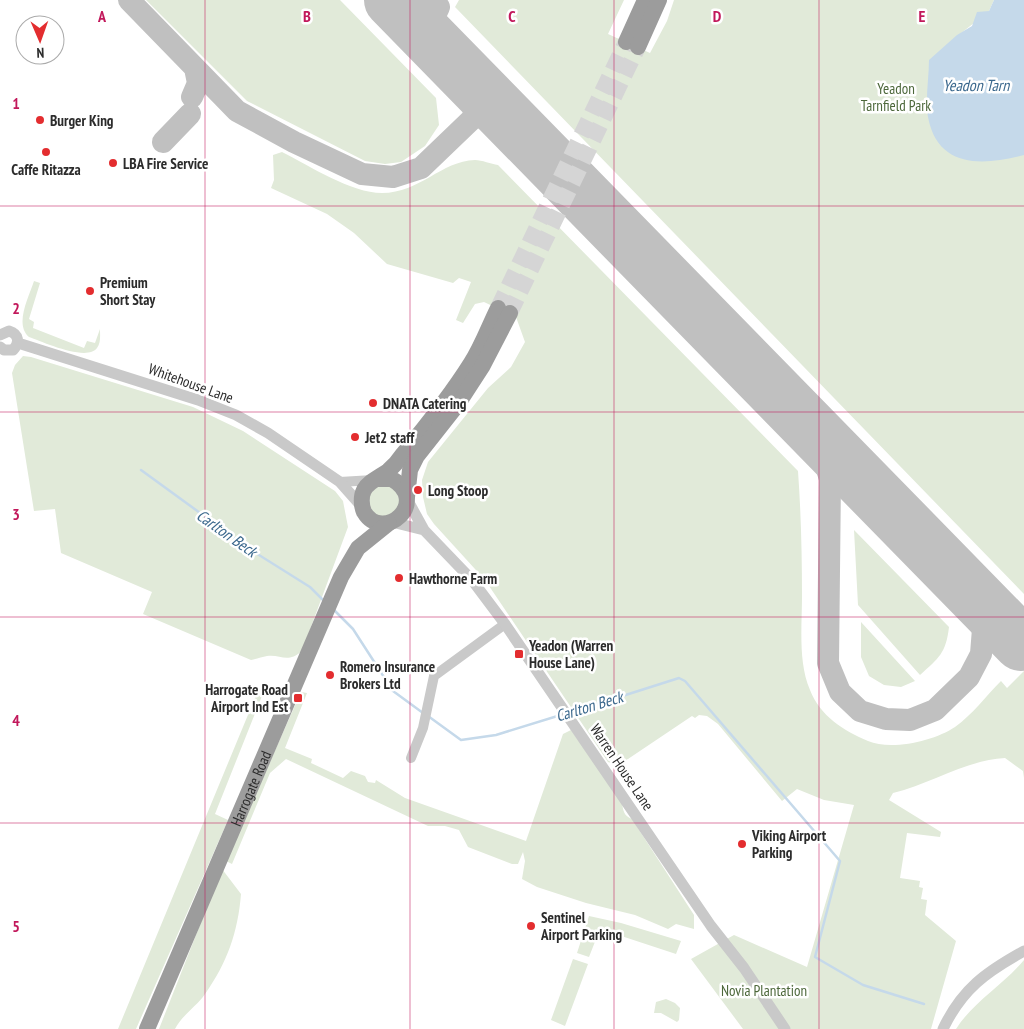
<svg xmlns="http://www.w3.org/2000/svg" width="1024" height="1029" font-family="'PT Sans Narrow',sans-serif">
<rect width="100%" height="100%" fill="#fff"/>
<path fill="#e1ead9" d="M146,0H340L436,98L439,125L425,146L401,162L385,164L365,161L247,101Z
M459,0H624L608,34L650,53L667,21L674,0H994L989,11L955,38L1024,146V594L455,7Z
M282,152C310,166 351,193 382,193C420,193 441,161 475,160C482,160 491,164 498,165L798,471C801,513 802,554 802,596C802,626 798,662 810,690C820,716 844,731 868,741C891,751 934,741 955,727C972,715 986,696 1001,681L1007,688L1024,671V778L1023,771L1005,758C966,760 931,784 893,793L889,800L941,832L940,837L907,833L900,878L920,881L919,887L923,888L921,899L927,900L925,915L956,941L931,1029H743L691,959L734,935L807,967L854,805L824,800L797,789L782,801L718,724L707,716L699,715L695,718L692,716L628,759L615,765L608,762L485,580L434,524L427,514L423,497L422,480L428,462L488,388L511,367L525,342L516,317L484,302L475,304L463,323L456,320L471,282L459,278L453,283L387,264L354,233L327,214L271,188L274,180L273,155Z
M34,281L40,283L29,319L34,322L33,328L84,348L87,341L95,343L100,329C100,335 101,343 97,348C87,362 43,342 29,337C14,324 29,297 34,281Z
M23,356L31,357L193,407L243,431L335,491L343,501L348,527L302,651C287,664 281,654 267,656C262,657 256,659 251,660L143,614L152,592L61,553L55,509L34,511L12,373L15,365Z
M387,485L396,489L401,506L386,519L370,512L369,495L377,487Z
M854,530L949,627C946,653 939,658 920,675L858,605Z
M861,622L915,681L901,687L884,685L869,676L861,657Z
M301,692L307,693L285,748L312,759L311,763L343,778L351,771L365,776L368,782L375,783L376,780L405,798L526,841L563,734L571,730L622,802C623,811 624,816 632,819L694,915V929L676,924L668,929L635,915L586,903L537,887L522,879L525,861L523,852L518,864H512L468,847L459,830L445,826H428L286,759L270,773L232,864L226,861Z
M257,693L262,696L215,814L228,820L136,1029H118Z
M222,869L241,894C238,932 227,963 205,994C197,1006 182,1015 175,1029H159Z
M589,916L621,923L681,941L676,954L600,929L589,957L577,953Z
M573,959L588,964L565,1026L551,1020Z
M1024,960V1029H956C973,1002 1003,985 1024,960Z
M666,999L675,1003L680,1008L679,1020L677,1022L661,1013H654L656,1002Z"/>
<path fill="#c5d9ea" d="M994,0H1024V155C985,165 938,170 928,117C925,99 929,78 929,60L957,35L972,26L977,12L989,11Z"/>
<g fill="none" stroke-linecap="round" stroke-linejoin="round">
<path stroke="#c5d9ea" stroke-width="2.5" d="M141,470L251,550L310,587L323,600
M333,609L353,629L393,691L423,713
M569,713L679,678L685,681L840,861L815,957L863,985L924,1004
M428,716L461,740L496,735L564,714"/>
<path stroke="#c0c0c0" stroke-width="22" d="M129,0L237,111L294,142L362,174L393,177L421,168L471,120
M394,0C412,13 419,18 439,7C428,29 434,36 447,56
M473,82C481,96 480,106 471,120C487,111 499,112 514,123
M192,97L198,83L195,68
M163,142L190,114
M799,415L821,449L830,479L828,663L840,692L860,711L886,719L910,720L935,710L969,677L981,654L983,629L977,604L961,581"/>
<path stroke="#c0c0c0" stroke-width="56" d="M392,0L1021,643"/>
<path stroke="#d5d5d5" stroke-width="16" stroke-dasharray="16 8" stroke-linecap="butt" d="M498,308L626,42
M510,313L638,47"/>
<path stroke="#c9c9c9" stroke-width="10" d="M340,482L373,480
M411,758L423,728L434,676L505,624"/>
<path stroke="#c9c9c9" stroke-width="11" d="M0,335L9,331C19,334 20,343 13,350H4L0,347
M18,343L198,400L236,415L268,433L340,482L363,508
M407,499L424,530L472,580L505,624L711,926L744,968L785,1029
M392,522L424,530
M943,1029C962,989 986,972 1024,951"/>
<g stroke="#9c9c9c" stroke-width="16">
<path d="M626,42L645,0"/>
<path d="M638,47L659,0"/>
<path d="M377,479H392C431,502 383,544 364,512C361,505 361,496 364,490C369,481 380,477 388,471C394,466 399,460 403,454C427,425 451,395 471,363C482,346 489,326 498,308"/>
<path d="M407,497L410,470L417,456L458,404L482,367L510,313"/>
<path id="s1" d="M147,1029L341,577L358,548L389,523"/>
</g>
</g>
<path fill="none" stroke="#c2185b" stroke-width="1" stroke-opacity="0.55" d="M205,0V1029M410,0V1029M614,0V1029M819,0V1029M0,206H1024M0,412H1024M0,617H1024M0,823H1024"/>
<g fill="#e32d2f" stroke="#fff" stroke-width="2">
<circle cx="40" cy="120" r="5"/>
<circle cx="46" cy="152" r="5"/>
<circle cx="113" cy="163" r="5"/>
<circle cx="90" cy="291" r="5"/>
<circle cx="373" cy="403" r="5"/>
<circle cx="355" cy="437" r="5"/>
<circle cx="418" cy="490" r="5"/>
<circle cx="399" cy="578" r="5"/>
<rect x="514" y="649" width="10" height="10" rx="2.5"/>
<circle cx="330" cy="675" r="5"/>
<rect x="293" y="693" width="10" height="10" rx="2.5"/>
<circle cx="742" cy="844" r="5"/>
<circle cx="531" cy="926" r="5"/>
</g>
<g text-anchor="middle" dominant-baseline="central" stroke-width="5" stroke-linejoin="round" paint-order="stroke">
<g font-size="15" fill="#4c673a" stroke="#fff">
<text x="896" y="88">Yeadon<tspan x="896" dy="17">Tarnfield Park</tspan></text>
<text x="764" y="990">Novia Plantation</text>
</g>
<g font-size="15" font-weight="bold" fill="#2c2c2c" stroke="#fff" text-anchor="start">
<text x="50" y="120">Burger King</text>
<text x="123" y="163">LBA Fire Service</text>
<text x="46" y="169" text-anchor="middle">Caffe Ritazza</text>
<text x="100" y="282">Premium<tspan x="100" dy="17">Short Stay</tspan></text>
<text x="383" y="403">DNATA Catering</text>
<text x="365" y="437">Jet2 staff</text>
<text x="428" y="490">Long Stoop</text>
<text x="409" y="578">Hawthorne Farm</text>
<text x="529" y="645">Yeadon (Warren<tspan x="529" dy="17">House Lane)</tspan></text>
<text x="340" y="666">Romero Insurance<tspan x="340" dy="17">Brokers Ltd</tspan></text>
<text x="288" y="689" text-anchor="end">Harrogate Road<tspan x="288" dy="17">Airport Ind Est</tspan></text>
<text x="752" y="835">Viking Airport<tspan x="752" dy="17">Parking</tspan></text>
<text x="541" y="917">Sentinel<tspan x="541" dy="17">Airport Parking</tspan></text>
</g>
<g font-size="15" fill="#2c2c2c" stroke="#fff">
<text transform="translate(191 383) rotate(20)">Whitehouse Lane</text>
<text transform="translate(622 767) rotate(56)">Warren House Lane</text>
<text stroke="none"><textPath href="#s1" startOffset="262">Harrogate Road</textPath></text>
</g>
<g font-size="16" font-style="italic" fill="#3b688d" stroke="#fff">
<text x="976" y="85">Yeadon Tarn</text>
<text transform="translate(227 533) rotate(35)">Carlton Beck</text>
<text transform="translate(589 706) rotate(-17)">Carlton Beck</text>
</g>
</g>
<g font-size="16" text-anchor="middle" font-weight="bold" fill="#c2185b" stroke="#fff" stroke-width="5" stroke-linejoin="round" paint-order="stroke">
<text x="102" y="22">A</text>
<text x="307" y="22">B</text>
<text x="512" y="22">C</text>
<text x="717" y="22">D</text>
<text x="922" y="22">E</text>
<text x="16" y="109">1</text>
<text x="16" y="314">2</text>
<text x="16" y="520">3</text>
<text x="16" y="726">4</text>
<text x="16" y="932">5</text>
</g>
<g transform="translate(40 40) rotate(178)"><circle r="24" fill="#ffffff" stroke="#ababab"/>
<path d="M0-4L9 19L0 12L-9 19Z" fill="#e32d2f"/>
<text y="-8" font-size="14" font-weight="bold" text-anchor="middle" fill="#2c2c2c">N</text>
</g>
</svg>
